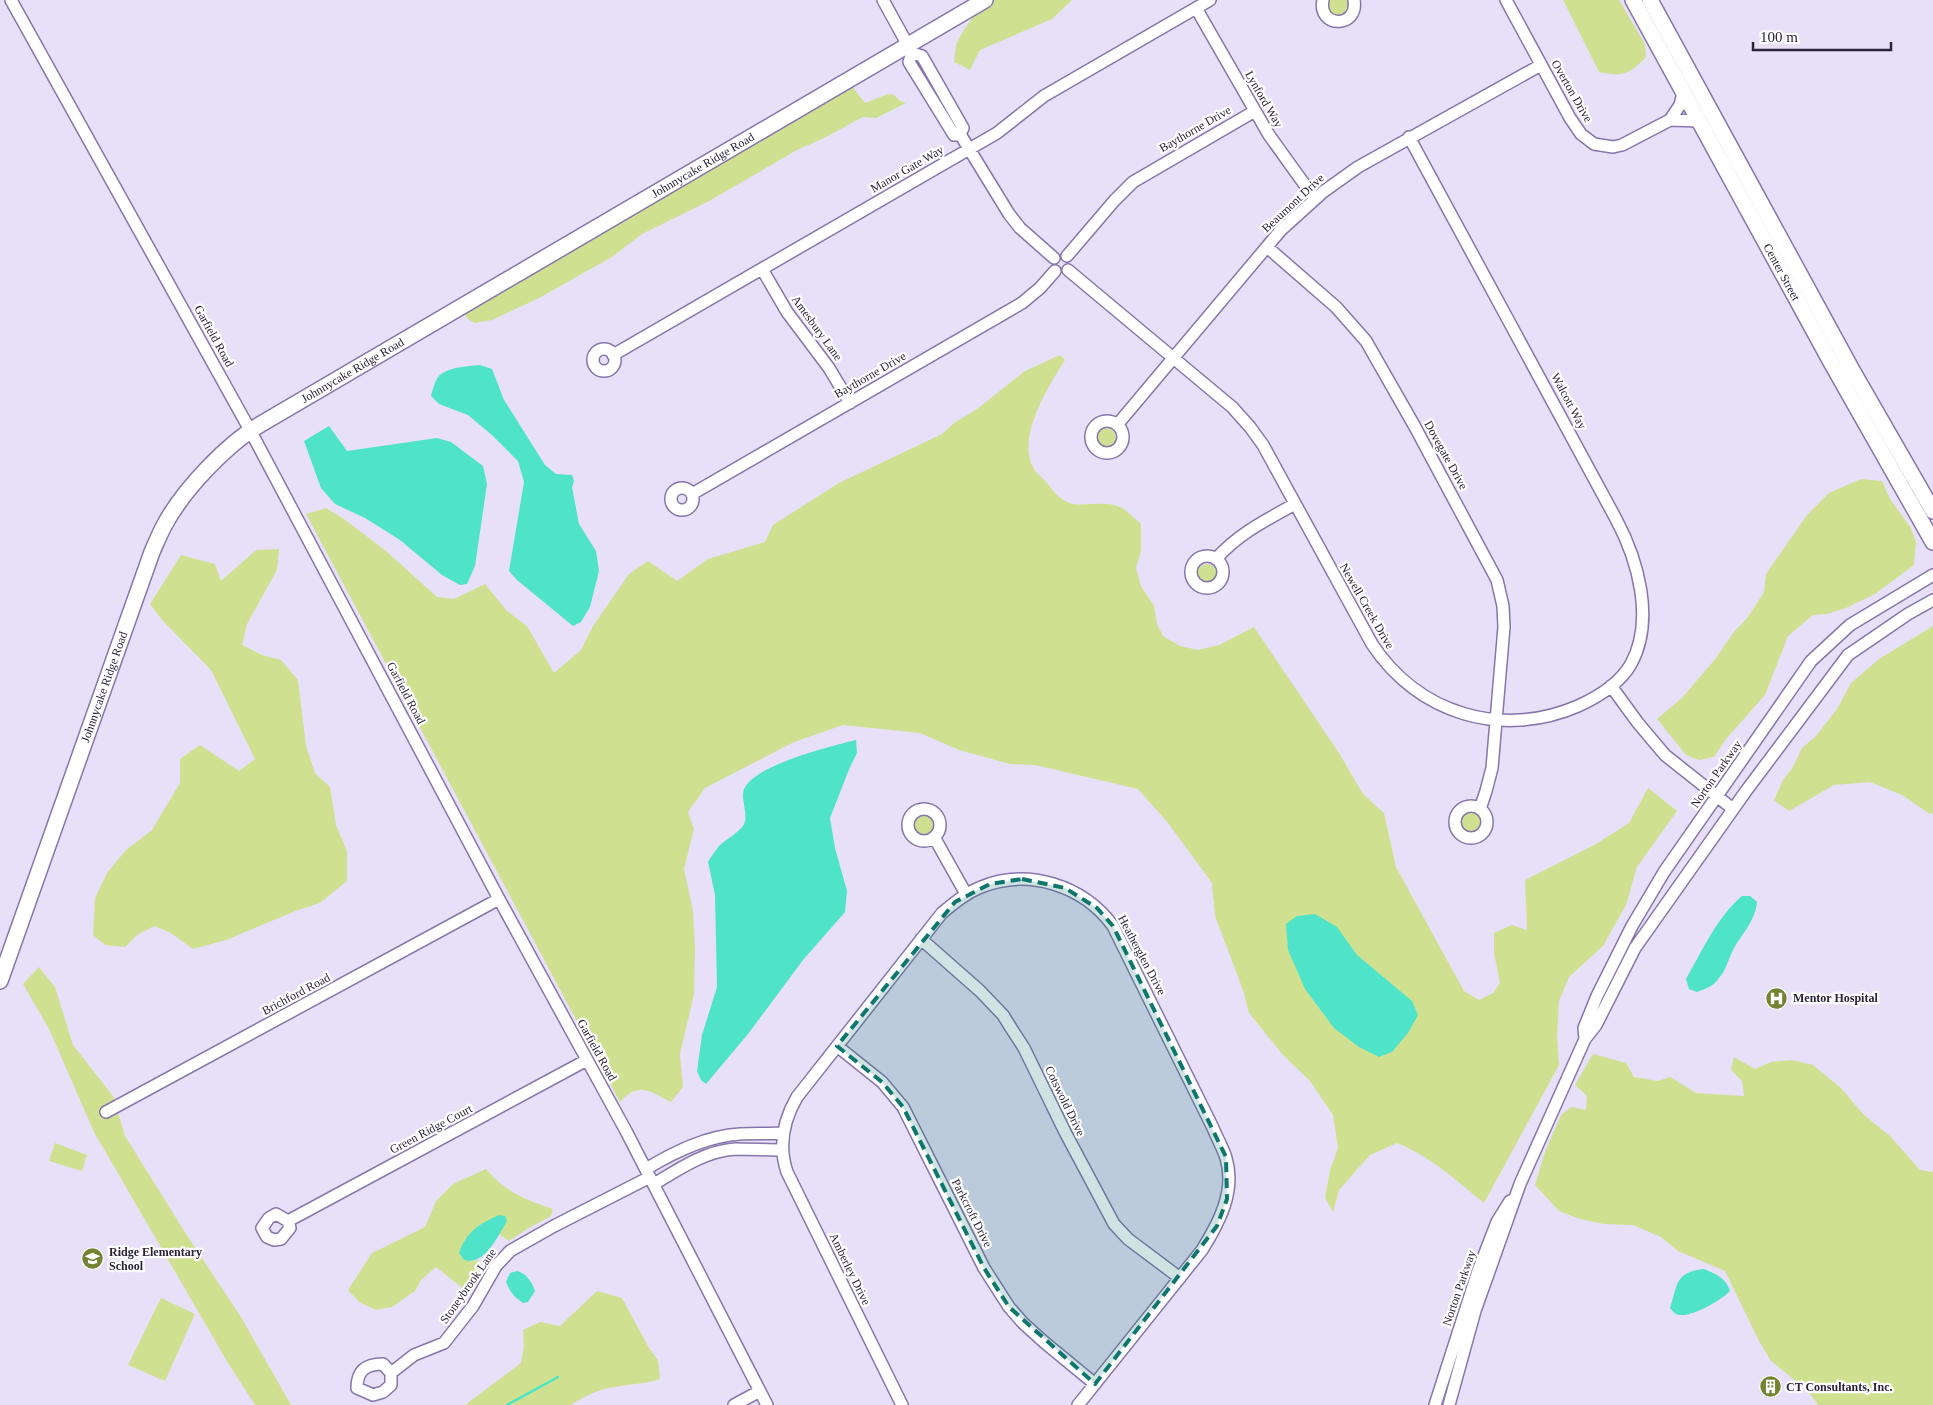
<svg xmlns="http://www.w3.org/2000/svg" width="1933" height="1405" font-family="Georgia,serif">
<rect width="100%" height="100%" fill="#e7e0f8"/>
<path fill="#cfe190" d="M994,0H1072L1052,19L980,50L970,70L954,62L956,45L962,33L979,8Z
M1330,0H1347L1349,6L1345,14L1338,17L1332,14L1328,7Z
M1563,0H1619L1645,44L1646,57C1630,74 1623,77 1599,72Z
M850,84L865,103L888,94L894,95L900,101L906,103L876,118L863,117L824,138L797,150L709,201L642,234L612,257L539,298L492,320L474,323L468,319L461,310Z
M1060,355L1065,360C1049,385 1015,439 1034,469C1037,474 1043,478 1047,483C1055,493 1059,500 1073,504C1078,505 1085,504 1091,504C1120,503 1121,506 1141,524V551L1136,568L1141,586L1154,606L1157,624L1163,636L1180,646L1198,650L1219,645L1254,627L1339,753L1363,794L1384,813L1396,867L1464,991L1479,1000L1493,993L1500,983L1494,953V933L1512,925L1527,930L1525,880L1596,844L1629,823L1648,788L1677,811L1637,867L1626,905L1603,946L1569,977L1559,1001L1557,1036L1559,1065L1484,1203C1457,1181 1430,1156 1397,1143L1370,1155L1339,1190L1333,1212L1325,1198L1330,1170L1338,1148L1333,1115L1310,1081L1283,1055L1249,1013L1243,990L1215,916L1212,883L1168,823L1138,789L1035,765L1010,764L959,750L920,733L843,725L794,742L705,788L688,812L694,829L684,869L693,911L695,948L694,994L680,1054L683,1087L671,1102C649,1091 639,1081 620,1102L306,514L326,508L344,519L386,551L437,597L454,599L485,584L507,611L527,626L554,673L581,650L593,626L629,574L648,561L677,581L708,559L765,542L773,525L839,483L942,434L954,423L977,409L1025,371Z
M1096 438a10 10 0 1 1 20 0a10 10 0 1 1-20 0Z
M1861,479L1882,481L1890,499L1911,528L1916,542L1914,565L1875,594L1846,608L1827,614L1813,615L1788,636L1765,695L1726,739L1714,757L1699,760L1686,755L1657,719L1682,698L1716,658L1733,633L1748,617L1764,592L1766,574L1807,515L1829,493Z
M279,549L277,570L247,624L242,645L262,655L281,660L298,680L306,746L315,773L330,787L336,825L347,851V881L320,903L298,910L226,940L193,949L169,932L154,926L137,935L125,947L105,945L93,935L95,898L107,873L126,850L152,830L180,783V759L200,745L239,771L255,759L211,670L162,620L150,604L181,555L215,564L221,581L256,550Z
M1197 574a10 10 0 1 1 20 0a10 10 0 1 1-20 0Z
M1933,626V813L1930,814L1902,795L1870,782L1834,785L1789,811L1774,800L1783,780L1793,767L1802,748L1816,736L1837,709L1851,683L1879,659Z
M1461 822a10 10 0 1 1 20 0a10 10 0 1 1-20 0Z
M913 824a11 11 0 1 1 22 0a11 11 0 1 1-22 0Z
M39,967L55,987L73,1045L113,1096L125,1136L188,1237L241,1317L291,1405H255L228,1363L94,1132L49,1029L23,984Z
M1593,1054L1626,1063L1634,1077L1658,1081L1670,1077L1696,1093L1744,1096L1742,1081L1731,1070L1734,1057L1755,1069L1771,1062L1792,1060L1813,1065L1841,1088L1863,1114L1891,1137L1920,1170L1933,1172V1405H1818L1808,1391L1771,1361L1759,1341L1725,1271L1678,1251L1661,1237L1633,1225L1604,1224L1580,1219L1559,1211L1535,1185L1545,1152L1561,1115L1571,1107L1586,1110L1587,1096L1575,1085Z
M55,1143L87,1155L82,1171L49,1161Z
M486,1169C505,1192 526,1200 553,1209L551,1216L527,1229L509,1241L499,1234L507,1221L470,1262L478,1260L482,1269L476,1281L465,1290L436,1267L421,1280L415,1291L392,1307L376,1310L359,1302L348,1290L372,1253L425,1227L436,1201L453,1184Z
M597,1291L622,1298L649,1348L658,1360L660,1379C645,1384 630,1384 614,1387C599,1389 583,1397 571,1405H465L521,1363L524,1347L523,1330L540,1322L560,1326Z
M161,1298L195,1314L165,1381L128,1365Z"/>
<path fill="#4fe3c9" d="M480,365L492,369L504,400L545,465L556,474L572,475L574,481L572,487L579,524L596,551L599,571L590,607L581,622L573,626L517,580L509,571L524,482L518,461L493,436L468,415L439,404L431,396C433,389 435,379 441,374C451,367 469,366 480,365Z
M329,426L347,451L437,438L451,442L483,466L487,484L475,566L467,584L460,585L442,575L400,540L365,518L335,504L321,488L304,441Z
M856,740L857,753L850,767L830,818L835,848L847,891L845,912L803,960L748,1034L706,1084L701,1080L697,1071L702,1035L717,987L715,895L708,862C711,857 715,851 719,846C726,839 737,834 743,826C750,816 740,801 744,789C754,765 832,746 856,740Z
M1742,896H1750L1757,902C1756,920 1741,935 1733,950C1728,960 1726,970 1719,978C1714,986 1705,989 1697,992L1689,989L1686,979C1702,951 1717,917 1742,896Z
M1315,914L1337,927L1357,955L1412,1001L1418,1015L1408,1033L1392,1052L1379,1057L1359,1047L1334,1028L1305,989L1288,950L1286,924L1297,916Z
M499,1215L505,1216L507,1221C498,1236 485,1266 464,1260L459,1253C467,1231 478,1225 499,1215Z
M1704,1269C1716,1274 1726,1278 1730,1291C1722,1300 1688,1320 1676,1314C1673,1312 1672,1310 1670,1308C1678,1284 1675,1272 1704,1269Z
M517,1271C526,1273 532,1282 535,1291L528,1302L523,1303C514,1297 510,1292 506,1282L510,1273Z"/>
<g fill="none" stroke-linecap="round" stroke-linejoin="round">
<path stroke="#4fe3c9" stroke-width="2.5" d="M507,1405L558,1377"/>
<defs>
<path id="minor" d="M11,0L250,430L499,899L626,1131L767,1405
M883,0L911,51
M1323,0C1317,28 1359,29 1354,0
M1506,0L1570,118L1581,134L1594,144L1613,147L1622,145L1670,120L1680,105L1683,93
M1196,8L1269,135L1315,199
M1670,120L1699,121
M960,134L954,135L909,62L912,53L922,56L963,128L960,134L1009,214L1020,228L1054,258
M1267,247L1336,307L1366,341L1415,427L1497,580L1503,606L1504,627L1492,768L1486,791L1480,809
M1067,256L1114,201L1133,182L1255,111
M762,269L787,312L829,368L850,403
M1068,270L1232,407L1250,427L1263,445L1372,644C1418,714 1502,739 1578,706C1598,697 1620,683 1631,664C1655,620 1638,560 1616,519L1409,137
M593 360a11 11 0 1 1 22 0a11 11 0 1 1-22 0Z
M613,355L997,133L1044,96L1210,0
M1091 437a16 16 0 1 1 32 0a16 16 0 1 1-32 0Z
M1117,425L1281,230L1323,192L1358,167L1541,65
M671 499a11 11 0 1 1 22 0a11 11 0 1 1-22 0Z
M692,494L1022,303L1040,288L1055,271
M1191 572a16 16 0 1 1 32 0a16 16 0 1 1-32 0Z
M1216,559C1238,534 1266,520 1295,504
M1611,686L1638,723L1665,755L1733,809
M1455 822a16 16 0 1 1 32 0a16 16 0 1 1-32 0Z
M908 825a16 16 0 1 1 32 0a16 16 0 1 1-32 0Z
M934,837L966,894
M921,939L980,991L1003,1015L1011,1028L1024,1048L1065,1132L1114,1224L1128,1239L1180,1278
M1585,1039L1584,1028L1597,996L1632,926L1664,872L1811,661L1850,625L1933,575
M837,1046L882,1082L903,1107L984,1268L1009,1307L1023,1323L1044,1342L1095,1384
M106,1112L499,899
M646,1169C674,1152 706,1136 740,1134C754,1133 768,1134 782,1133
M654,1184C679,1169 705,1151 735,1149C751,1149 767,1150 782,1150
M288,1221L290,1228L281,1239L274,1240L267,1237L262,1228L269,1218L276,1214L288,1221L587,1060
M391,1373V1385L383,1392L373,1395L357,1388C357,1370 366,1364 383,1364L391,1373L414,1355L444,1343L473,1306L496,1266L510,1251L554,1226L650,1177
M734,1405L760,1391
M902,1405L787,1172C778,1145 783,1121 797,1097L942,913C954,903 966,893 981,887C1028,868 1083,885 1113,926L1213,1128C1217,1138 1223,1148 1226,1158C1236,1191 1219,1223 1202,1250L1078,1405
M1435,1405L1478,1271L1497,1222L1510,1201
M1449,1405L1475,1311L1520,1184L1585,1039L1596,1025L1635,948L1746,791L1848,655L1908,614L1933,600"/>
<g id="major">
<path id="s1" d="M1633,0L1832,364L1933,542"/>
<path d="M1650,0L1852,370L1933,511"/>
<path id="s2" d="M0,981L152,552C156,543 160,533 165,524C184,489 227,444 261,424L985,0"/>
</g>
</defs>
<use href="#minor" stroke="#8776ab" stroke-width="14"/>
<use href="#major" stroke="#8776ab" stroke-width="18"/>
<use href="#minor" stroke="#fff" stroke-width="11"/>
<use href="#major" stroke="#fff" stroke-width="15"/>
</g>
<path fill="#0f766e" fill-opacity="0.2" stroke="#0f766e" stroke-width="4" stroke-dasharray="10 6" stroke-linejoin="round" d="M1022,879L1065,888L1097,908L1113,926L1226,1157L1227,1199L1217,1226L1095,1384L1009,1307L984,1268L903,1107L882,1082L837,1046L955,902L990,884Z"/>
<defs>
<symbol id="hospital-disc" viewBox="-11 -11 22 22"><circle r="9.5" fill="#748332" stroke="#fff"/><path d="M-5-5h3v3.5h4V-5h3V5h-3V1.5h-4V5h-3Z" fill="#fff"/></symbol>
<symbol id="school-disc" viewBox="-11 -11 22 22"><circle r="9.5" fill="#748332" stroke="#fff"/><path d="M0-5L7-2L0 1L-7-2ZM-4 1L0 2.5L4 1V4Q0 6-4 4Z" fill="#fff"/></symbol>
<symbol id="building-disc" viewBox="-11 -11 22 22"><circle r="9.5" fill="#748332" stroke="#fff"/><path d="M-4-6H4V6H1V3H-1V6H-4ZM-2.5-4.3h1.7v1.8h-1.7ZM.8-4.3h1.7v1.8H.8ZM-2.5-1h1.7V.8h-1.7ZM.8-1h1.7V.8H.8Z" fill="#fff"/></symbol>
</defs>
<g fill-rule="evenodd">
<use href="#hospital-disc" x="1764" y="986" width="25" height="25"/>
<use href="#school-disc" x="80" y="1246" width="25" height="25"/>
<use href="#building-disc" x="1758" y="1374" width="25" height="25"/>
</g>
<g text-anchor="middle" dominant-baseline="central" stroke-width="4.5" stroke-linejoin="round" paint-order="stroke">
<g font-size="12" fill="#2a2339" stroke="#fff">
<text transform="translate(1572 91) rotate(60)">Overton Drive</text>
<text transform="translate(1264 99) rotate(60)">Lynford Way</text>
<text transform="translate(1195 129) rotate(-30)">Baythorne Drive</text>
<text stroke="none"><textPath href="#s2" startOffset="1138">Johnnycake Ridge Road</textPath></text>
<text transform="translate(907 169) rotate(-30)">Manor Gate Way</text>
<text transform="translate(1293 203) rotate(-43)">Beaumont Drive</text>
<text stroke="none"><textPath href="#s1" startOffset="310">Center Street</textPath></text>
<text transform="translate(817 328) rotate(54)">Amesbury Lane</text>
<text transform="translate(214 336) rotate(61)">Garfield Road</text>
<text stroke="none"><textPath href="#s2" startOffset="732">Johnnycake Ridge Road</textPath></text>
<text transform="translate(870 375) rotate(-30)">Baythorne Drive</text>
<text transform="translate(1569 401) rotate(62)">Walcott Way</text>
<text transform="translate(1446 455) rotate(61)">Dovegate Drive</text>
<text transform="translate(1367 606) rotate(60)">Newell Creek Drive</text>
<text stroke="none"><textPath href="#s2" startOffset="312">Johnnycake Ridge Road</textPath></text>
<text transform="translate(406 693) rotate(62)">Garfield Road</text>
<text transform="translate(1716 774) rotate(-55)">Norton Parkway</text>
<text transform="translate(1142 955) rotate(62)">Heatherglen Drive</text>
<text transform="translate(296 994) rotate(-28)">Brichford Road</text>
<text transform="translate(597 1050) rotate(61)">Garfield Road</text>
<text transform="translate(1065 1101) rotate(64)">Cotswold Drive</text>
<text transform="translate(431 1129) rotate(-28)">Green Ridge Court</text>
<text transform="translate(972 1213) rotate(63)">Parkcroft Drive</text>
<text transform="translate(850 1269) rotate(64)">Amberley Drive</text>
<text transform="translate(468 1286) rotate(-55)">Stoneybrook Lane</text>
<text transform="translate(1459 1288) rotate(-71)">Norton Parkway</text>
</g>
<g font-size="12" font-weight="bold" fill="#2a2339" stroke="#fff" text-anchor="start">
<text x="1793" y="998">Mentor Hospital</text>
<text x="109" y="1252">Ridge Elementary<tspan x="109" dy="14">School</tspan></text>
<text x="1786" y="1387">CT Consultants, Inc.</text>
</g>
</g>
<path d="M1753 42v8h138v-8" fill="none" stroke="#2a2339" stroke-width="2.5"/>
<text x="1760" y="42" font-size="15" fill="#2a2339" stroke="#ffffff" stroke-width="4" paint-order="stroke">100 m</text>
</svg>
